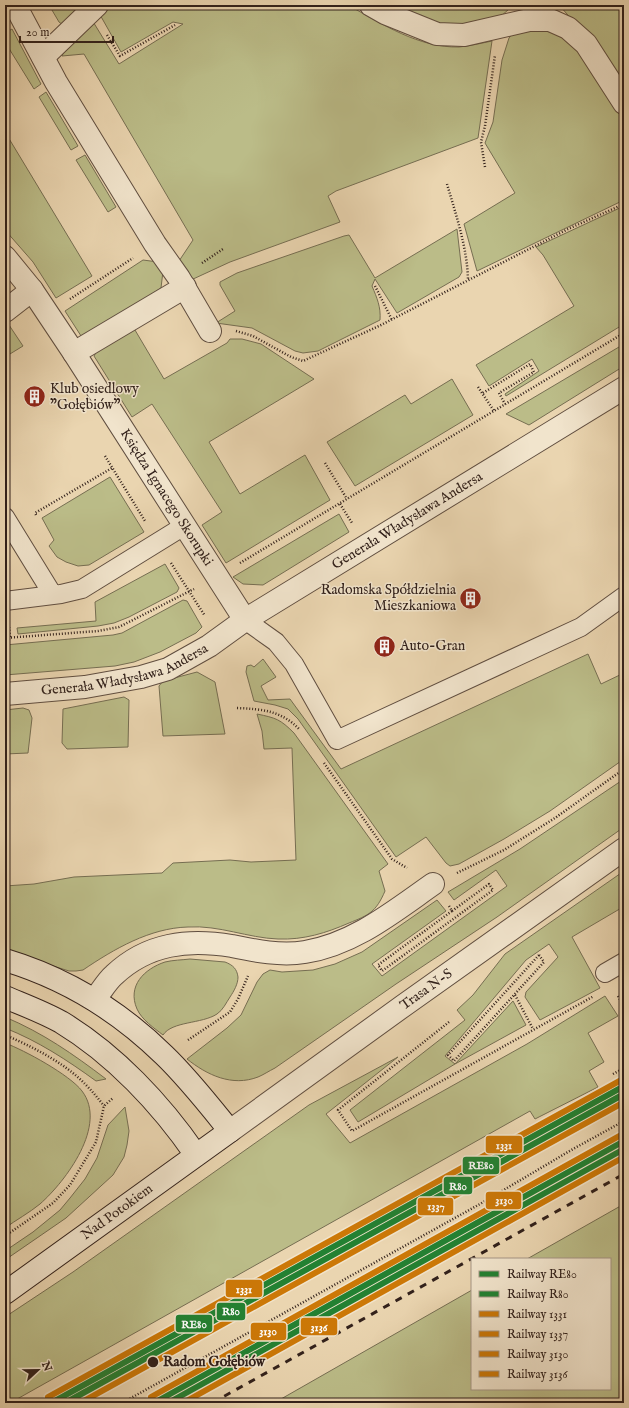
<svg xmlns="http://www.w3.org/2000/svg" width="629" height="1408" font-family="'IM FELL English',serif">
<rect width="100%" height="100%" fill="#ead5b0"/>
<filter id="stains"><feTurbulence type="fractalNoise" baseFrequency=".005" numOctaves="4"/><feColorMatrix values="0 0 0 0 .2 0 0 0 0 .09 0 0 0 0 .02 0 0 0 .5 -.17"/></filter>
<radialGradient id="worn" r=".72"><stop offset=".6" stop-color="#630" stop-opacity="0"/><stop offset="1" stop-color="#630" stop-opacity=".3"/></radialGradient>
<path fill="#bbbc88" stroke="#766e52" d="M49,5H83L63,25L59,22Z
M108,5H348C382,24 419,48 459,47C470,46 482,43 492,41L478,138L336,191L328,196L340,222L230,262L191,280L179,261L193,240L84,54L62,56L66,46L92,20L119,64L183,24L173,22L121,52L99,13Z
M387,5H511L508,10L501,16L452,28Z
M559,5H624V86L575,23Z
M12,29L41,84L34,89L5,42V33Z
M525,29L552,32L570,42L582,52L624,122V200L477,271L464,224L515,193L485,143L493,122L502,60L509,38L514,32Z
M46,92L78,146L71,150L39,97Z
M5,132L92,276L56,298L33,262L5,230Z
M85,155L116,207L108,212L76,160Z
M624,206V324L506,396L505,394L539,371L532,359L489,386L476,365L574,306L543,255L536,247Z
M457,229L462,272L459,277L397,313L375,279L372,286C377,298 381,307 380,320L318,351L303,353L295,351L252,328L216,323L235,311L220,285V282L237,273L344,236L349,235L375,278Z
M143,260L158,262L163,271L161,288L83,339L65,311Z
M9,325L23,346L5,357V328Z
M132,325L164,379L227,343L230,339H242L261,344L314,379L209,442L240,494L305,455L330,500L226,563L202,525L222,512L152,404L132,417L94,356L101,344Z
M624,344V366L529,425L506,414Z
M452,379L473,415L355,486L327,442L405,395L411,404Z
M110,477L144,532L89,565L78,566L66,562L57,557L49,546L54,540L42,518Z
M339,514L349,532L263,585L243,584L233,577Z
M165,564L179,588L177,592L129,617L114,623L98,626L18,634L17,628L96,621L95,602Z
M183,600L187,601L202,627L196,633L160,652L134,662L115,666L5,675V645L113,635L122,633Z
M588,654L601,684L624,673V759L550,811L504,839L459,864L450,866L446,863L426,837L396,857L298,719L288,709L275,705L254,701L246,672L247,666L251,665L254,667L263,659L276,677L261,686L268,700L290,699L341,769Z
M197,672L215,682L225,734L163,736L159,686L163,681Z
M124,697L129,700L128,747L67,749L62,743L63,709Z
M23,708L29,710L32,718L28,753L5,754V710Z
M257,714C276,718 280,719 294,733L388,864L379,871L385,891C376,912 369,915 349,923C326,933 304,940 278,939C248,938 219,925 188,927C150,928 114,949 83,970L76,971H69L5,951V886L34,884L74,877L162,873L173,863L230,860L251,862L296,860L292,748L264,749L262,731Z
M624,779V827L497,917L396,984L275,1068C269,1071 263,1075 258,1077C232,1087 207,1075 187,1059L227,1028L241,1015L257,982L263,974L270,970L282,972L313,970L335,964L362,952L437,900L446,911L372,964L382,976L507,886L496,870L454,900L448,892L520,849Z
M624,871V908L623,907L572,937L600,988L540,1020L525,997L526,992L558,957L549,944L526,960L445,1056L455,1064L513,1001L526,1025L455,1064L358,1122L350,1110L465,1020L457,1010L473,995L505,954Z
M190,959L225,962C233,965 237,969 238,977C238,984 234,991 230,997C226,1003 223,1010 217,1014C202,1024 172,1021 163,1035C154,1028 142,1020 137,1009C127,986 144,969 165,962C173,960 182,960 190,959Z
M605,996L618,1016L588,1033L604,1062L589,1071L598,1087L535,1119L530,1111L10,1403H5V1317L73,1272L309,1105L398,1057L326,1114L350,1143L527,1044Z
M5,1017C43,1033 73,1054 106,1079L96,1081C67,1060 38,1041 5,1028Z
M5,1043C24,1050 70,1075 82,1091C108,1125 66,1181 40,1204C29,1213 16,1220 5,1228Z
M125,1107L129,1131L127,1145L124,1157L113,1175L66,1218L5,1260V1251L33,1232L60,1210L70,1198L85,1179L97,1158L108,1125Z
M624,1204V1403H274L472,1290V1389H610V1259H527Z"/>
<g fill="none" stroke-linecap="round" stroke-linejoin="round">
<defs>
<path id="lane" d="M5,517L53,595
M5,601L61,594L82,589L184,526
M245,620L276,642L294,664L337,740L581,627L624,596
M605,973L624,962"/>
<g id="street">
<path d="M15,5L56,82L155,244L179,278L210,331"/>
<path d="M371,5L385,13L437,34L464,35L529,20H550L568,28L586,44L624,103"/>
<path d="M43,57L97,5"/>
<path id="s1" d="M5,257L32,290L74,353L245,620"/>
<path d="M5,311L32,290"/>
<path d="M74,353L185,287"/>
<path id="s2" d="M5,694L85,687L141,677L168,669L209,646L245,620L624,388"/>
<path d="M95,999C101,992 106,982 114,975C148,943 188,939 232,946C256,951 281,956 305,952C354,944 393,912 433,884"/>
<path id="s3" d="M230,1131L403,1006L624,849"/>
</g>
<path id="secondary" d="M5,960C65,978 119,1011 164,1055C188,1078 209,1105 230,1131L5,1293
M5,997C24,1005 43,1012 61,1022C114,1054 161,1104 196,1155"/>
</defs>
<use href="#lane" stroke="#604e40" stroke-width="20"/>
<use href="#street" stroke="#604e40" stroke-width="24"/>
<use href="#secondary" stroke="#32211b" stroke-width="24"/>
<path stroke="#32211b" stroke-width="2.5" stroke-dasharray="1 2" stroke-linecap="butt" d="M107,35L120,56L175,25
M485,167L481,142L485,126L495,55
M447,184C456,215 467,247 468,279
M202,263L223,249
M375,286L392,320
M70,299L133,258
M236,331L253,336L291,357L303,361L381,325L568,229L624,204
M478,387L494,411
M483,393L530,364L534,372L499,393L505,404
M105,456L145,521
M325,463L347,499
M340,504L352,523
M36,515L35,513L112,468
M171,563L205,616
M240,563L624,333
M9,627L10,638
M5,638L98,631L119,627L194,589
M237,708C263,709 282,711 300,730
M324,763L392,859L407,868
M457,873L504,850L555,818L624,769
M449,906L452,911L378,965L382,971L493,890L489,884L452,911
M539,955L544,962L454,1061L448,1055Z
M515,995L533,1029
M618,996L624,1007
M449,1022L338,1110L352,1131L594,996
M5,1035C31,1046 65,1063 85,1084C92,1091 98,1098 104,1106
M188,1040L230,1012L238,999L248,976
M613,1074L624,1068
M5,1236L53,1203L70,1185L96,1142L104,1106L113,1098
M122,1403L480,1204L573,1149L624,1121"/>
<use href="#lane" stroke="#f1e4cc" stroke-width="18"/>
<use href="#street" stroke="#f1e4cc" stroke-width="22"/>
<use href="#secondary" stroke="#f1e4cc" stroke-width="22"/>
<path stroke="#32211b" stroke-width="3" stroke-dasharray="7 7" stroke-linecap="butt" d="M212,1403L624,1174"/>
<defs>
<path id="rail-1" d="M51,1403L624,1086
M154,1403L624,1141"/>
<path id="rail-2" d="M65,1403L624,1094
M168,1403L624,1149"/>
<path id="rail-3" d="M48,1397L621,1080"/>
<path id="rail-4" d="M80,1403L624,1102"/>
<path id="rail-5" d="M151,1397L621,1135"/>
<path id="rail-6" d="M183,1403L624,1157"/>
</defs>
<use href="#rail-1" stroke="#f1e4cc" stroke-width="9"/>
<use href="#rail-2" stroke="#f1e4cc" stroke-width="9"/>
<use href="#rail-3" stroke="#f1e4cc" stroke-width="9"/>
<use href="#rail-4" stroke="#f1e4cc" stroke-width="9"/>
<use href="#rail-5" stroke="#f1e4cc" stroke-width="9"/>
<use href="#rail-6" stroke="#f1e4cc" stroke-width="9"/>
<use href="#rail-1" stroke="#238132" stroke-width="6"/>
<use href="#rail-2" stroke="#238132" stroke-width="6"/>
<use href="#rail-3" stroke="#cc7807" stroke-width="6"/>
<use href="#rail-4" stroke="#cc7807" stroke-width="6"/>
<use href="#rail-5" stroke="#cc7807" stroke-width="6"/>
<use href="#rail-6" stroke="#cc7807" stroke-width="6"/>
</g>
<defs>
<symbol id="building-disc" viewBox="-11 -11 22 22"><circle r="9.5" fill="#8f2418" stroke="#f1e4cc"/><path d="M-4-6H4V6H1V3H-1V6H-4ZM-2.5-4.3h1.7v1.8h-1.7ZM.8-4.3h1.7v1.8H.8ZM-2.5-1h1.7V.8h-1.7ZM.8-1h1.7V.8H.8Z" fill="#fff"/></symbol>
</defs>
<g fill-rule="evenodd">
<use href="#building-disc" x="22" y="384" width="25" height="25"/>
<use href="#building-disc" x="458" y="586" width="25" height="25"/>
<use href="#building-disc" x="372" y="634" width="25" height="25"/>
</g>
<circle fill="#32211b" stroke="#f1e4cc" stroke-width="1.5" cx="153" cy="1362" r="6"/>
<g text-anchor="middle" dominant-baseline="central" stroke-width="3" stroke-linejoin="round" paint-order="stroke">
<g font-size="14" fill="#32211b" stroke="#f1e4cc" text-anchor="start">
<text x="50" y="389">Klub osiedlowy<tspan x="50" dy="16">"Gołębiów"</tspan></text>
<text x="456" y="590" text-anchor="end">Radomska Spółdzielnia<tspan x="456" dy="16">Mieszkaniowa</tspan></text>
<text x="400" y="646">Auto-Gran</text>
</g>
<g font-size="14" fill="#32211b" stroke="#f1e4cc">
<text stroke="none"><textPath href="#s1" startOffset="290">Księdza Ignacego Skorupki</textPath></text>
<text stroke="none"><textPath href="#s2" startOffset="447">Generała Władysława Andersa</textPath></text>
<text stroke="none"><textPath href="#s2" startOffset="123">Generała Władysława Andersa</textPath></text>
<text stroke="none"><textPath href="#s3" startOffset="242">Trasa N-S</textPath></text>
<text transform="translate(117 1212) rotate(-36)">Nad Potokiem</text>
</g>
<g font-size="14" font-weight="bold" fill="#32211b" stroke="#f1e4cc" text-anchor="start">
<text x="163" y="1362">Radom Gołębiów</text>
</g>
</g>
<g stroke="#f1e4cc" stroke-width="1.5">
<rect x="485" y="1135" width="38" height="19" rx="4" fill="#cc7807"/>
<rect x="462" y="1156" width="38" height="19" rx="4" fill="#238132"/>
<rect x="443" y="1176" width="30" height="19" rx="4" fill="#238132"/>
<rect x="485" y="1191" width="37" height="19" rx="4" fill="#cc7807"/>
<rect x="417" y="1197" width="37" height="19" rx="4" fill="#cc7807"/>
<rect x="225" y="1279" width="38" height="19" rx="4" fill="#cc7807"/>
<rect x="216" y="1302" width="30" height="19" rx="4" fill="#238132"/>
<rect x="175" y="1314" width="38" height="19" rx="4" fill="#238132"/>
<rect x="300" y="1317" width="38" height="19" rx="4" fill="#cc7807"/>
<rect x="250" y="1322" width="37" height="19" rx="4" fill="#cc7807"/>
</g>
<g font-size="11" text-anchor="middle" font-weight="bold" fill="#fff">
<text x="504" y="1149">1331</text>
<text x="481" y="1169">RE80</text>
<text x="458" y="1190">R80</text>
<text x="504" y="1204">3130</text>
<text x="436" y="1210">1337</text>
<text x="244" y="1293">1331</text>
<text x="231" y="1315">R80</text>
<text x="194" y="1328">RE80</text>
<text x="319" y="1331">3136</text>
<text x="268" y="1335">3130</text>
</g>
<rect width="629" height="1408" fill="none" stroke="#ead5b0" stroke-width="20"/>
<rect x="6" y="6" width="617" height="1396" fill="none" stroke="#32211b" stroke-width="2"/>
<rect x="10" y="10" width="609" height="1388" fill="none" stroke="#32211b"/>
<rect x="471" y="1258" width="140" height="132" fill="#f1e4cc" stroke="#a59685"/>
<rect x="479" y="1271" width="20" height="6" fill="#238132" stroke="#a59685"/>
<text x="507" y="1278" font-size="12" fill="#32211b">Railway RE80</text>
<rect x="479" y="1291" width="20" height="6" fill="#238132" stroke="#a59685"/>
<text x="507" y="1298" font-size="12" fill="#32211b">Railway R80</text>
<rect x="479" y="1311" width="20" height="6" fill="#cc7807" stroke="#a59685"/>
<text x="507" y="1318" font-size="12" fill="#32211b">Railway 1331</text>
<rect x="479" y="1331" width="20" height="6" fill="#cc7807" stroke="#a59685"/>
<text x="507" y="1338" font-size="12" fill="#32211b">Railway 1337</text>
<rect x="479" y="1351" width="20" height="6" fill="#cc7807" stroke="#a59685"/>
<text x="507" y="1358" font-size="12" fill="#32211b">Railway 3130</text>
<rect x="479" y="1371" width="20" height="6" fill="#cc7807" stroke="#a59685"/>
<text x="507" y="1378" font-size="12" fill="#32211b">Railway 3136</text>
<g transform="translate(38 1370) rotate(68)" stroke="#f1e4cc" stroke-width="3" paint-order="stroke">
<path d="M0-3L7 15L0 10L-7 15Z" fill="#32211b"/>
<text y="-6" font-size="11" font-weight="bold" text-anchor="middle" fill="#32211b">N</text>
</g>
<path d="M20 36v6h93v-6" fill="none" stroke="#32211b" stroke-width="2"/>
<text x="26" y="36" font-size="12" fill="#32211b" stroke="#f1e4cc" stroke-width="3" paint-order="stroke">20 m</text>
<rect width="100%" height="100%" filter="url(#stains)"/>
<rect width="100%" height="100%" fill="url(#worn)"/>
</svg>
